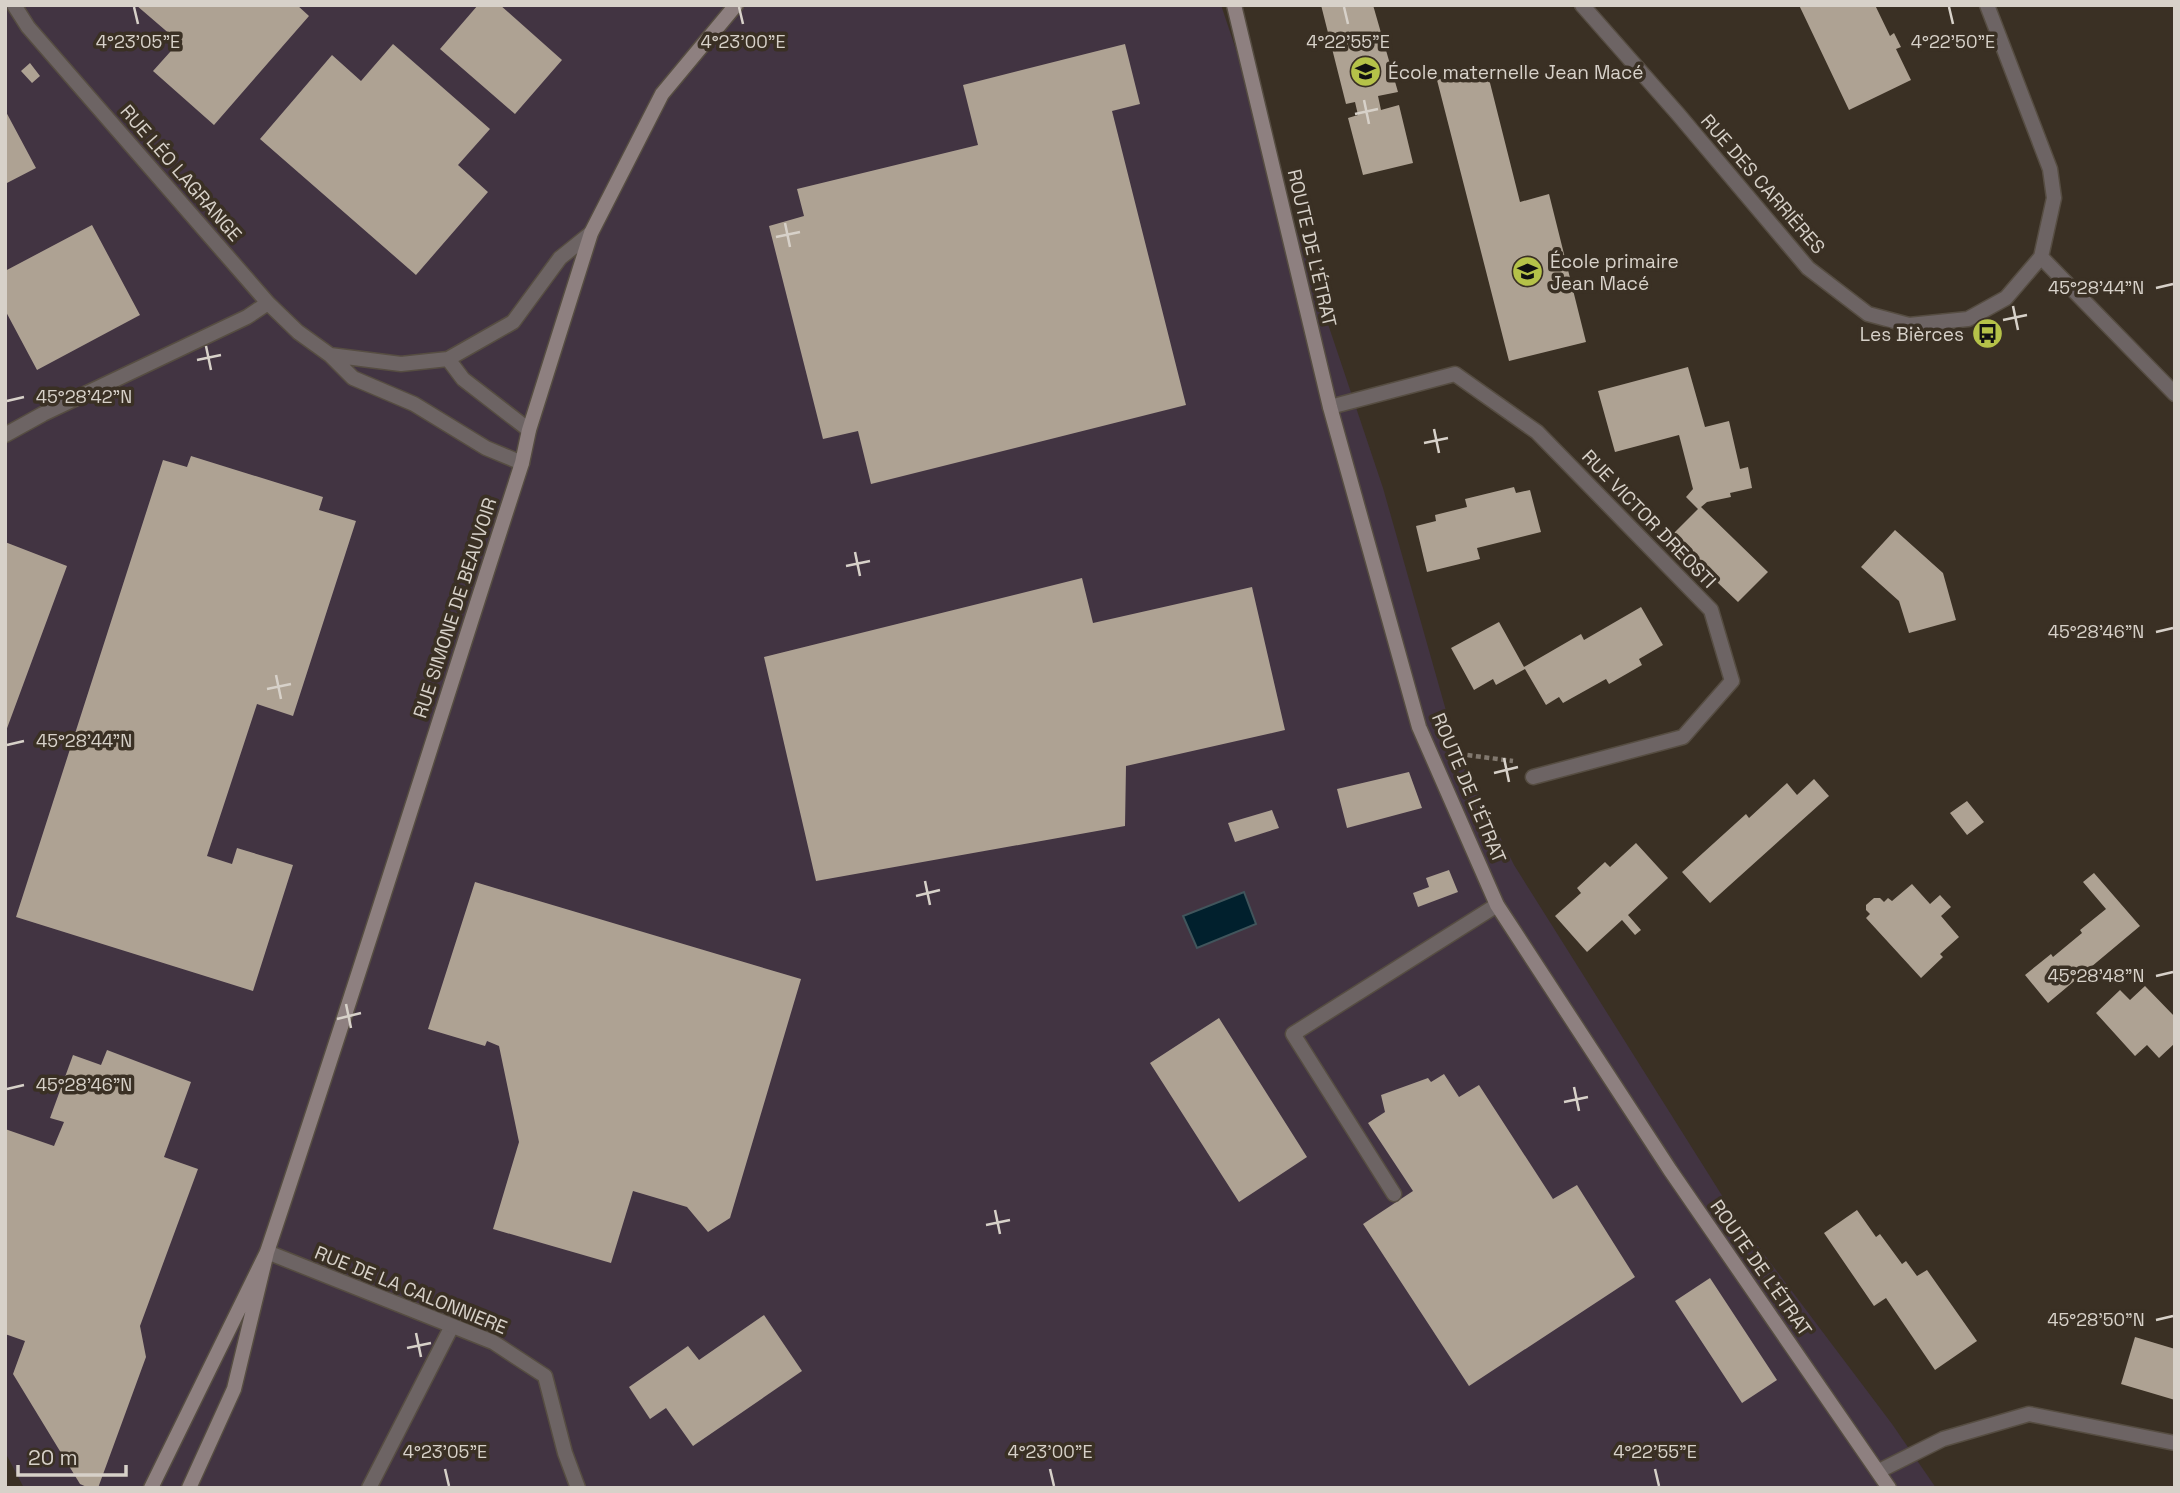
<svg xmlns="http://www.w3.org/2000/svg" width="2180" height="1493" font-family="'Space Grotesk',sans-serif">
<rect width="100%" height="100%" fill="#3a3024"/>
<path fill="#423442" d="M5,5H1221L1383,488L1458,753L1514,865L1733,1213L1892,1424L1936,1488H24L5,1452Z"/>
<path fill="#01202d" stroke="#41555c" stroke-width="2" d="M1244,892L1256,924L1197,948L1183,916Z"/>
<path fill="#aea293" d="M136,5H297L309,16L214,125L153,71L179,42Z
M478,5H500L562,60L515,114L440,49Z
M1321,5H1373L1398,92L1378,96L1381,110L1399,105L1413,163L1363,175L1348,118L1358,115L1355,102L1346,104Z
M1799,5H1875L1890,36L1894,33L1901,47L1896,49L1911,80L1849,110Z
M393,44L490,129L458,165L488,192L416,275L260,139L332,55L361,81Z
M1125,44L1140,104L1112,111L1186,405L871,484L858,431L823,439L769,226L804,216L797,189L978,145L963,85Z
M30,63L40,76L32,83L21,71Z
M1486,67L1520,202L1549,194L1586,342L1509,361L1437,80Z
M5,110L36,168L5,184Z
M92,225L140,315L37,370L5,310V271Z
M1688,367L1705,427L1729,421L1740,469L1748,467L1752,488L1730,493L1731,497L1707,502L1701,507L1768,572L1738,602L1717,582L1712,587L1686,563L1692,556L1671,536L1698,509L1686,497L1693,489L1679,435L1615,452L1598,391Z
M191,456L323,497L319,510L356,521L293,716L257,704L207,856L232,864L237,848L293,865L253,991L16,917L163,460L187,467Z
M1514,487L1516,493L1530,490L1541,532L1477,548L1480,559L1427,572L1416,526L1436,521L1435,515L1467,507L1465,499Z
M1895,530L1943,573L1956,620L1909,633L1899,601L1861,567Z
M5,542L67,566L6,731H5Z
M1082,578L1093,623L1252,587L1285,730L1126,766L1125,826L816,881L764,657Z
M1641,607L1663,645L1639,659L1642,665L1609,684L1606,679L1563,703L1559,697L1546,705L1525,669L1496,685L1493,679L1474,690L1451,648L1499,622L1524,667L1581,634L1584,640Z
M1409,772L1422,808L1347,828L1337,789Z
M1814,779L1829,796L1710,903L1682,872L1746,814L1749,818L1787,783L1797,795Z
M1967,801L1984,822L1967,835L1950,813Z
M1272,810L1279,828L1235,842L1228,823Z
M1636,843L1668,878L1628,915L1641,930L1635,935L1622,920L1587,952L1555,916L1581,893L1577,888L1605,862L1610,867Z
M1449,870L1458,892L1418,907L1413,893L1429,887L1426,878Z
M2094,873L2140,926L2048,1003L2025,975L2051,954L2053,957L2082,933L2080,930L2106,909L2083,882Z
M475,882L801,979L730,1218L708,1232L687,1207L633,1191L611,1263L493,1229L519,1142L499,1046L487,1041L485,1046L428,1029Z
M1912,884L1930,904L1940,895L1951,907L1941,916L1959,937L1940,954L1943,957L1921,978L1866,918L1870,914L1866,910V905L1874,898H1880L1884,902L1888,898L1892,901Z
M2145,986L2175,1017V1043L2159,1058L2147,1045L2135,1056L2096,1013L2120,990L2130,1000Z
M1219,1018L1307,1157L1239,1202L1150,1063Z
M107,1050L191,1082L164,1157L198,1169L140,1326L146,1357L98,1488H89L80,1484L13,1374L25,1341L5,1334V1129L54,1146L64,1122L50,1118L73,1055L101,1065Z
M1444,1074L1459,1097L1479,1085L1553,1199L1577,1185L1635,1277L1469,1386L1363,1224L1413,1191L1368,1123L1385,1112L1381,1095L1428,1078L1431,1082Z
M1857,1210L1876,1237L1880,1234L1902,1264L1906,1261L1917,1276L1927,1270L1977,1341L1935,1370L1886,1298L1874,1306L1824,1233Z
M1710,1278L1777,1380L1742,1403L1675,1301Z
M764,1315L802,1371L693,1446L666,1408L650,1419L629,1387L688,1346L699,1360Z
M2135,1337L2175,1349V1400L2121,1384Z"/>
<g fill="none" stroke-linecap="round" stroke-linejoin="round">
<defs>
<path id="lane" d="M1330,407L1455,374L1537,432L1711,610L1732,681L1683,737L1533,777
M1394,1194L1293,1034L1497,905
M369,1488L452,1326"/>
<path id="street" d="M14,5L28,27L268,303L298,332L330,355
M1582,5L1678,114L1808,268L1868,314L1909,325L1968,319L2006,298L2041,257L2054,198L2050,169L1987,5
M2041,257L2175,394
M448,359L463,379L529,430
M5,435L43,414L247,317L268,303
M522,463L486,448L414,404L353,378L330,355L401,364L448,359L513,322L560,258L591,233
M267,1252L493,1342L545,1376L565,1453L578,1488
M1879,1471L1943,1439L2029,1414L2175,1443"/>
<path id="secondary" d="M1234,5L1330,407L1419,727L1497,905L1670,1170L1889,1488
M267,1252C355,990 437,726 522,463L529,430L591,233L662,94L736,5
M151,1488L267,1252L234,1389L189,1488"/>
</defs>
<use href="#lane" stroke="#564d42" stroke-width="17"/>
<use href="#street" stroke="#564d42" stroke-width="17"/>
<use href="#secondary" stroke="#564d42" stroke-width="17"/>
<path stroke="#81786e" stroke-width="4.5" stroke-dasharray="5 3.5" stroke-linecap="butt" d="M1459,754L1513,761"/>
<use href="#lane" stroke="#6d6464" stroke-width="14"/>
<use href="#street" stroke="#6d6464" stroke-width="14"/>
<use href="#secondary" stroke="#8e8080" stroke-width="14"/>
</g>
<path fill="none" stroke="#d7d1c9" stroke-width="2.5" d="M134,7L138,24M739,7L743,24M1344,7L1348,24M1949,7L1953,24M1364,100L1369,124M1355,114L1378,109M785,223L790,247M776,237L800,232M2156,288L2173,284M2013,306L2018,330M2003,320L2027,315M206,346L211,370M197,360L221,355M7,401L24,397M1434,429L1439,453M1424,443L1448,438M855,552L860,576M846,566L870,561M2156,632L2173,628M276,675L281,699M267,689L291,684M7,745L24,741M1504,758L1509,782M1494,773L1518,767M925,881L930,905M916,896L940,890M2156,976L2173,972M346,1004L351,1028M337,1019L361,1013M1574,1087L1579,1111M7,1089L24,1085M1564,1102L1588,1097M995,1210L1000,1234M986,1225L1010,1220M2156,1320L2173,1316M416,1333L421,1357M407,1348L431,1343M445,1469L449,1486M1050,1469L1054,1486M1655,1469L1659,1486"/>
<defs>
<symbol id="school-disc" viewBox="-11 -11 22 22"><circle r="9.5" fill="#b5c249" stroke="#3a3024"/><path d="M0-5L7-2L0 1L-7-2ZM-4 1L0 2.5L4 1V4Q0 6-4 4Z" fill="#111"/></symbol>
<symbol id="bus-disc" viewBox="-11 -11 22 22"><circle r="9.5" fill="#b5c249" stroke="#3a3024"/><path d="M-5-6H5V4H4V6H2V4H-2V6H-4V4H-5ZM-3.5-4V0h7V-4ZM-3.5 1.2v1.5H-2V1.2ZM2 1.2v1.5H3.5V1.2Z" fill="#111"/></symbol>
</defs>
<g fill-rule="evenodd">
<use href="#school-disc" x="1348" y="54" width="35" height="35"/>
<use href="#school-disc" x="1510" y="254" width="35" height="35"/>
<use href="#bus-disc" x="1970" y="316" width="35" height="35"/>
</g>
<g text-anchor="middle" dominant-baseline="central" stroke-width="7" stroke-linejoin="round" paint-order="stroke">
<g font-size="19" fill="#d7d1c9" stroke="#3a3024" text-anchor="start">
<text x="1388" y="72">École maternelle Jean Macé</text>
<text x="1550" y="261">École primaire<tspan x="1550" dy="22">Jean Macé</tspan></text>
<text x="1964" y="334" text-anchor="end">Les Bièrces</text>
</g>
<g font-size="19" fill="#d7d1c9" stroke="#3a3024">
<text transform="translate(181 173) rotate(49)">RUE LÉO LAGRANGE</text>
<text transform="translate(1763 184) rotate(49)">RUE DES CARRIÈRES</text>
<text transform="translate(1312 248) rotate(77)">ROUTE DE L'ÉTRAT</text>
<text transform="translate(1649 519) rotate(46)">RUE VICTOR DREOSTI</text>
<text transform="translate(455 608) rotate(-72)">RUE SIMONE DE BEAUVOIR</text>
<text transform="translate(1469 788) rotate(67)">ROUTE DE L'ÉTRAT</text>
<text transform="translate(1761 1268) rotate(55)">ROUTE DE L'ÉTRAT</text>
<text transform="translate(411 1290) rotate(22)">RUE DE LA CALONNIERE</text>
</g>
</g>
<g font-size="18" text-anchor="middle" fill="#d7d1c9" stroke="#3a3024" stroke-width="7" stroke-linejoin="round" paint-order="stroke">
<text x="138" y="48">4°23'05"E</text>
<text x="743" y="48">4°23'00"E</text>
<text x="1348" y="48">4°22'55"E</text>
<text x="1953" y="48">4°22'50"E</text>
<text x="2096" y="294">45°28'44"N</text>
<text x="84" y="403">45°28'42"N</text>
<text x="2096" y="638">45°28'46"N</text>
<text x="84" y="747">45°28'44"N</text>
<text x="2096" y="982">45°28'48"N</text>
<text x="84" y="1091">45°28'46"N</text>
<text x="2096" y="1326">45°28'50"N</text>
<text x="445" y="1458">4°23'05"E</text>
<text x="1050" y="1458">4°23'00"E</text>
<text x="1655" y="1458">4°22'55"E</text>
</g>
<rect width="2180" height="1493" fill="none" stroke="#d7d1c9" stroke-width="14"/>
<path d="M18 1465v10h108v-10" fill="none" stroke="#d7d1c9" stroke-width="3.5"/>
<text x="28" y="1465" font-size="21" fill="#d7d1c9" stroke="#3a3024" stroke-width="5" paint-order="stroke">20 m</text>
</svg>
